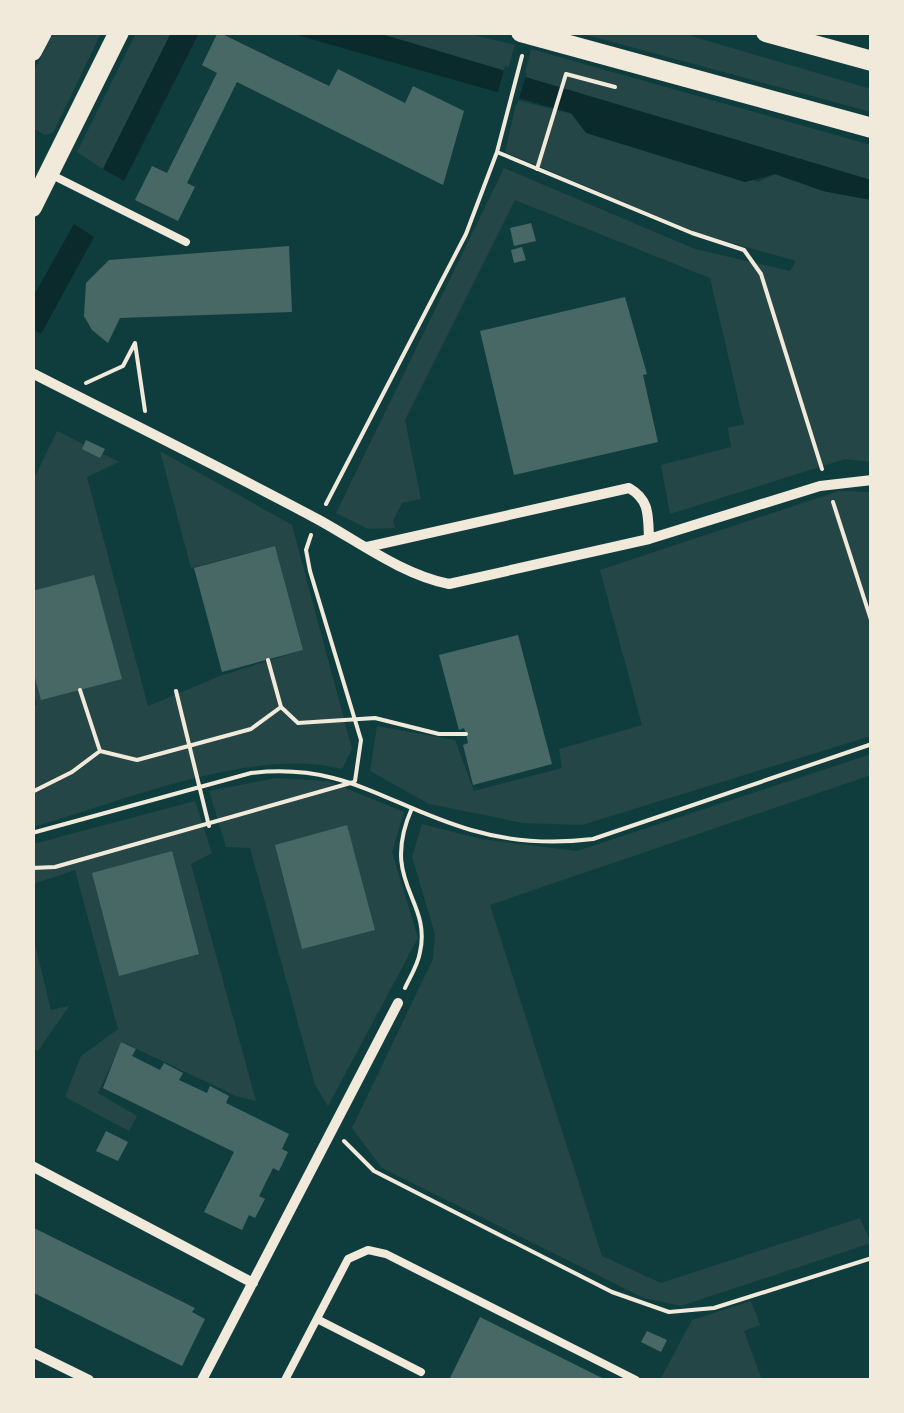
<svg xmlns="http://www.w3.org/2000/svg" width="904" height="1413" font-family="'IBM Plex Serif',serif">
<rect width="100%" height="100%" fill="#0f3d3e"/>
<path fill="#244646" d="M54,32L101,33L53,133L45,135L33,128V73Z
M136,33H171L103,169L77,152Z
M378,33H465L515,45L507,72Z
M579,33H681L871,89V112Z
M531,49L871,145V180L524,77Z
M517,100L572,114L758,182L775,174L823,191L871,200V462L845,459L670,514L661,465L731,447L728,428L744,424L710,278L515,200L405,420L421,499L402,503L393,521L395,528L368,529L336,513L504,168L695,249L790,271L796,261L697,233L505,152Z
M57,431L119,462L87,477L148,706L220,676L303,650L275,546L191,568L160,451L292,525L352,749L342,769C254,746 121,802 33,827L32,707L37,705L32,687L33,481Z
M839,491L871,492V736L582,825L523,823L429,804L370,771L377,726L455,740L474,791L562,768L559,749L642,725L600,570Z
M871,754V775L490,905L602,1256L661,1283L860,1218L871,1243L681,1306L644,1298L382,1168L352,1128L433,959L435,934L412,857L422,824L481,839L577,851Z
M276,778L328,781L404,812L392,852L418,938L328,1106L315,1085L250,848L226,847L209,791Z
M195,801L212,853L191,864L256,1101L236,1096L122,1042L98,1093L137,1116L129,1131L65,1097L81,1056L118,1029L75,870L33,884V844Z
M33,936L51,1010L69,1006L38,1051L33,1048Z
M751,1301L760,1325L744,1331L762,1380H660L692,1320Z"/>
<path fill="#0a2a2b" d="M171,33H199L124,181L103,169Z
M290,33H378L871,180V200L823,191L775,174L745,182L586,133L571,113Z
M74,224L94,237L41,334L33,329V297Z"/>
<path fill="#0f3d3e" d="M505,66L527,73L517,105L496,99Z"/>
<path fill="#486865" d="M218,32L329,86L338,69L405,103L413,86L464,111L443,185L237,82L187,183L195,187L178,221L135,200L152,166L167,173L217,73L202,65Z
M531,223L536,241L514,246L510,228Z
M289,246L292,312L120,318L108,343L92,330L84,316L86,283L109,260Z
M522,247L526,260L514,263L511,250Z
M625,297L647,374L643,375L658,442L514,475L480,331Z
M86,440L105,449L100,458L82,449Z
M275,546L303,650L222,672L194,568Z
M94,575L122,679L41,700L32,667V591Z
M518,635L552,764L473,785L463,745L468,743L466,734L464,728L459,730L439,655Z
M347,825L375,930L302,949L275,845Z
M172,851L199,954L119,976L92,873Z
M121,1042L136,1049L132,1056L160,1070L164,1063L183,1073L179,1080L207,1093L210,1086L229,1096L226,1103L289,1134L282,1149L288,1152L279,1171L273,1168L259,1196L265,1199L255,1218L249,1215L242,1230L204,1212L234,1152L103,1088Z
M106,1131L128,1142L118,1161L96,1151Z
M32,1227L195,1308L192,1312L205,1319L182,1366L32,1292Z
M480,1317L606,1380H449Z
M647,1331L667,1340L661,1352L641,1342Z"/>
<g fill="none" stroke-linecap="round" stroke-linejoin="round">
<path stroke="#f1e9da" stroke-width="4" d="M497,152L692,233L744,250L761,274L822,469
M537,169L566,74L615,87
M86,383L123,366L135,343L145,411
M833,502L872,623
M326,504L466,234L497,152L522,56
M311,535L306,550L310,571L361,740L355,781
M268,660L281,707L298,723L375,718L439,734H466
M80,690L100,751
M176,691L209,826
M32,792L72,772L100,751L137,760L251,729L281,707
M32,833L251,773C345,762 388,806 471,830C512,842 552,844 593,839L872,744
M32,868L55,867L354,782
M405,988C410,977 418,965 420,952C432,899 379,883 412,808
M344,1141L374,1171L612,1292L669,1312L714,1308L872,1258"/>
<path stroke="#f1e9da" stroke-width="8" d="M52,175L186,242
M317,1319L421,1372
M285,1380L348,1259L368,1250L386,1254L636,1380"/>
<path stroke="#f1e9da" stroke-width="10" d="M32,373C128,422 224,469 319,520C359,542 403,575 449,584L649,539C648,516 650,500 629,488L367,547
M649,539L820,486L872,480
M32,1166L253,1283
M32,1352L89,1380
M202,1380L398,1003"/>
<path stroke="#f1e9da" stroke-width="20" d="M521,32L872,128
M766,32L872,61
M32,51L42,32
M32,207L119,32"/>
</g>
<rect width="904" height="1413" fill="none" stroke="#f1e9da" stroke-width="70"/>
</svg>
